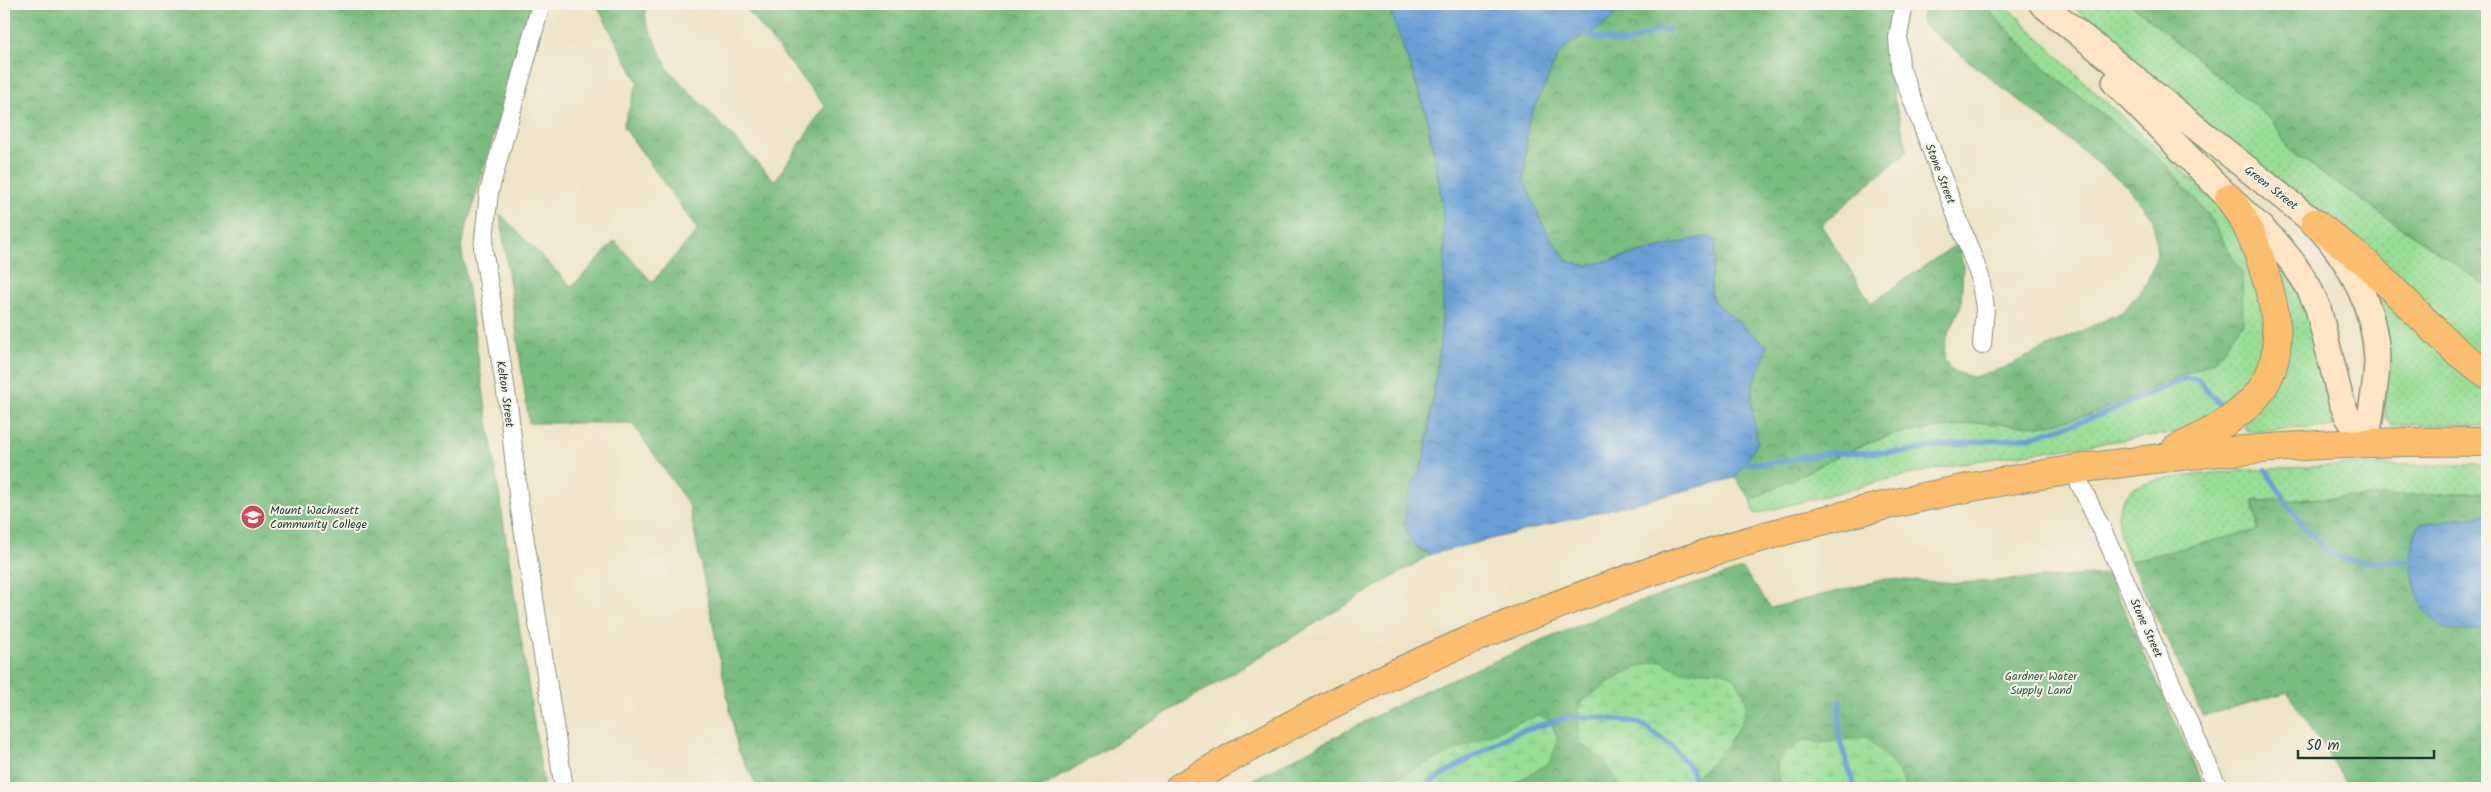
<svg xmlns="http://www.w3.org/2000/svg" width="2491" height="792" font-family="Kalam,sans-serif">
<defs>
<pattern id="grass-dots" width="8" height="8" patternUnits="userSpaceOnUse" patternTransform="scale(1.25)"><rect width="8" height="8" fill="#99de96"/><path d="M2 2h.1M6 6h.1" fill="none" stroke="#83bf82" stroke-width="1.8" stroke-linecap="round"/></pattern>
<pattern id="forest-crowns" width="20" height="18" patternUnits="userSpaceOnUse" patternTransform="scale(1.25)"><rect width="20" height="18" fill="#7abd7f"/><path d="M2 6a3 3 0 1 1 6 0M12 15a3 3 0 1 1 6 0" fill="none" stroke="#639b69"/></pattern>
<pattern id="wetland-marsh" width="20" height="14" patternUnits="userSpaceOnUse" patternTransform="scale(1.25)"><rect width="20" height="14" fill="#99de96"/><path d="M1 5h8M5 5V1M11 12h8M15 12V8" fill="none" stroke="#83bf82"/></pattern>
<pattern id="water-ripples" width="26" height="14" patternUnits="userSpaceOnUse" patternTransform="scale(1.25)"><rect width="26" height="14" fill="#689fd5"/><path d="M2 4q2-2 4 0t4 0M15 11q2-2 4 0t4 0" fill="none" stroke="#5583ae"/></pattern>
</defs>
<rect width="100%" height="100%" fill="#f7f3e8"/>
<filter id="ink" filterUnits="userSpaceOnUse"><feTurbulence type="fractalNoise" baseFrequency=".02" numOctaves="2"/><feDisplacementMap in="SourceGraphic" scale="10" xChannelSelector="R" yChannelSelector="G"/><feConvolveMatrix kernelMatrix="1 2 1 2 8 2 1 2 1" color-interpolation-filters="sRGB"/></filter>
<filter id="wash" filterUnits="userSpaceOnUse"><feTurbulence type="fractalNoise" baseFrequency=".0096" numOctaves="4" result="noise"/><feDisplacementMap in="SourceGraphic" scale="20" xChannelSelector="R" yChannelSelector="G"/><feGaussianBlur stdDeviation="1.12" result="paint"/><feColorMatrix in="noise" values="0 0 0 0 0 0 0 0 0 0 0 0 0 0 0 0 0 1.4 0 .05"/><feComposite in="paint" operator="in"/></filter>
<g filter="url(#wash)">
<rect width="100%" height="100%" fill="#ede3c5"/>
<path fill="url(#grass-dots)" stroke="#5c8e65" d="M1982,4H2005L2084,82L2199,186L2212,200L2236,232L2251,266L2262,309L2264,335L2258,369L2246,394L2200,429L1968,462L1889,479L1755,514L1751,500L1846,452L1893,434L1977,423L2042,426L2243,322L2048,71Z
M2071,4H2131L2273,121L2289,150L2487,286V366L2160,85Z
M2279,256L2308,306L2324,392L2335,417L2333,427L2246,431L2243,424L2257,412L2272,259Z
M2375,286L2471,378L2487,390V425H2391L2385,417V362L2370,289Z
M2343,465H2487V492L2254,501L2258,530L2130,561C2119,538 2109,510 2131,490C2153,471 2306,468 2343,465Z"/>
<path fill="url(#forest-crowns)" stroke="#4c7d5a" d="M4,4H533L461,245L544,788H4Z
M596,4H645L646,22L668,69L775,181L825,106L748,11L755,4H1389L1427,118L1444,215L1445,275L1441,339L1424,459L1411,489L1405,520L1418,550L1431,554L1041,788H758L738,750L689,505L632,423H529L500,214L572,287L615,241L652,282L698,230L623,126L638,82Z
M1616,4H1892C1877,53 1896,104 1908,151L1821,225L1871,303L1958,243L1963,265L1961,306L1945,342L1944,359L1952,371L1973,377L2003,368L2124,311L2147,282L2157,255L2153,219L2127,186L1922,24L1924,4H1982L2048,71L2164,163L2208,214L2242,273L2243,322L2215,361L2089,415L2042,426L1977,423L1893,434L1846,452L1751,500L1735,478L1758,442C1755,425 1749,403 1753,386C1756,370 1767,364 1766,345L1713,301L1710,281L1716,259L1704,237L1586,266L1568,261L1546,231L1524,181L1528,122L1558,56L1572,42L1594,32L1618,7Z
M2131,4H2487V286L2289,150L2273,121Z
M2487,492V515L2420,524L2415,529L2412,540L2413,558L2424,609L2442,627L2454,631L2487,628V788H2350L2288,692L2203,716L2130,561L2258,530L2253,501Z
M1743,569L1771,608L1886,579L1961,583L2108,574L2205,788H1247L1248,782L1426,690L1625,606Z"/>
<path fill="url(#wetland-marsh)" stroke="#5c8e65" d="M1662,661C1689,683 1714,660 1733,678C1739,684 1747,696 1746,705C1744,733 1700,781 1673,788C1657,792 1636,788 1620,788L1605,761L1580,743L1578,728L1580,703C1605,684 1631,665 1662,661Z
M1536,716L1549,719L1558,738L1556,747L1549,763L1507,788H1380L1401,775L1509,726Z
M1865,737C1880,750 1900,769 1906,788H1783L1778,780L1777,764L1786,751L1806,739L1820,743Z"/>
<path fill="url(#water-ripples)" stroke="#446e84" d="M1389,4H1616L1618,7L1612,19L1594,32L1572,42L1558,56L1528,122L1524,181L1546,231L1567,261L1587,266L1704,237H1712L1716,241C1716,261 1707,281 1713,301L1766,345C1767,364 1756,369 1753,386C1749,403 1755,425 1758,442L1735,478L1431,554C1399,545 1402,517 1411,489C1414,478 1422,469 1424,458C1431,431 1432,402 1436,375C1448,286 1449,206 1427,119C1418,79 1399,43 1389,4Z
M2487,515V628C2474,630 2453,635 2441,626C2436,623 2428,615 2424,610C2412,592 2405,540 2420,524Z"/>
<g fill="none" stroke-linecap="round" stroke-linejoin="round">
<path stroke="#689fd5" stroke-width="5.5" d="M1581,34L1626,44L1656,31L1669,30
M1739,464L1780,462L1827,453L1906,452L1939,446L2031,437L2095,417L2186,378L2197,379L2221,405
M2266,470C2282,495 2314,551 2343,559C2368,565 2393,559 2419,562
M1840,700L1839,738L1855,788
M1428,783L1512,734L1568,717H1598L1640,723L1672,746L1692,770L1696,788"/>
</g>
</g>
<g filter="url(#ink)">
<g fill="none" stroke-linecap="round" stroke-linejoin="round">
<defs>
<path id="street" d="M541,4L489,192L483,248L509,411L519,503L564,788
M1904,4L1898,37L1900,67L1980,277L1985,308L1982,345
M2073,469L2111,549L2218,788"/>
<path id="secondary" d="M2042,4L2315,223C2350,260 2375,307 2377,359C2377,387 2369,415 2367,443
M2115,83L2229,198L2275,241L2293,263L2308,286L2318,308L2341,401L2348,417L2367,443"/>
<path id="highway" d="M2315,223L2366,263L2456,351L2487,374
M2176,449C2259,410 2296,377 2267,281C2258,250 2249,224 2229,198
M1179,788C1573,553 2029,435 2487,442"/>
</defs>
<use href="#street" stroke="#86907c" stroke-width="20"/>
<use href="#secondary" stroke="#86907c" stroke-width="28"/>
<use href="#highway" stroke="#86907c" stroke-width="30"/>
<use href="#street" stroke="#fff" stroke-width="18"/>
<use href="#secondary" stroke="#fde5c5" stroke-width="25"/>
<use href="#highway" stroke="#fbbe6e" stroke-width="28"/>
</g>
</g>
<defs>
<symbol id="university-disc" viewBox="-11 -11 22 22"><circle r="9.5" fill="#d1495b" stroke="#f7f3e8"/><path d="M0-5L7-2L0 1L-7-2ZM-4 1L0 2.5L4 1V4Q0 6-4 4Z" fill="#fff"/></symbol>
</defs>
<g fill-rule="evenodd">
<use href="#university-disc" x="239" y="503" width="28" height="28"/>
</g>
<g text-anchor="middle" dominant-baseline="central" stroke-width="4" stroke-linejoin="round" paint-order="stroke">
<g font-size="12" fill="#1f3d34" stroke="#f7f3e8">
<text transform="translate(1940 174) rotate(69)">Stone Street</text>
<text transform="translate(2271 188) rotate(38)">Green Street</text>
<text transform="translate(505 394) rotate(82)">Kelton Street</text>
<text transform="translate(2146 628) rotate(66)">Stone Street</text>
</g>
<g font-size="12" fill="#1f3d34" stroke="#f7f3e8" text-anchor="start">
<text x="270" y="510">Mount Wachusett<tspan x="270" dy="14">Community College</tspan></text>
</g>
<g font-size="12" fill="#375d48" stroke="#f7f3e8">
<text x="2041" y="676">Gardner Water<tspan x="2041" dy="14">Supply Land</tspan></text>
</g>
</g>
<rect width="2491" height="792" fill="none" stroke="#f7f3e8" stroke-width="20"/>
<path d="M2298 750v8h136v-8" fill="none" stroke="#1f3d34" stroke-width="2.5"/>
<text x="2306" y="750" font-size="15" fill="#1f3d34" stroke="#f7f3e8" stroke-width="4" paint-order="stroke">50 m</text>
</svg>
